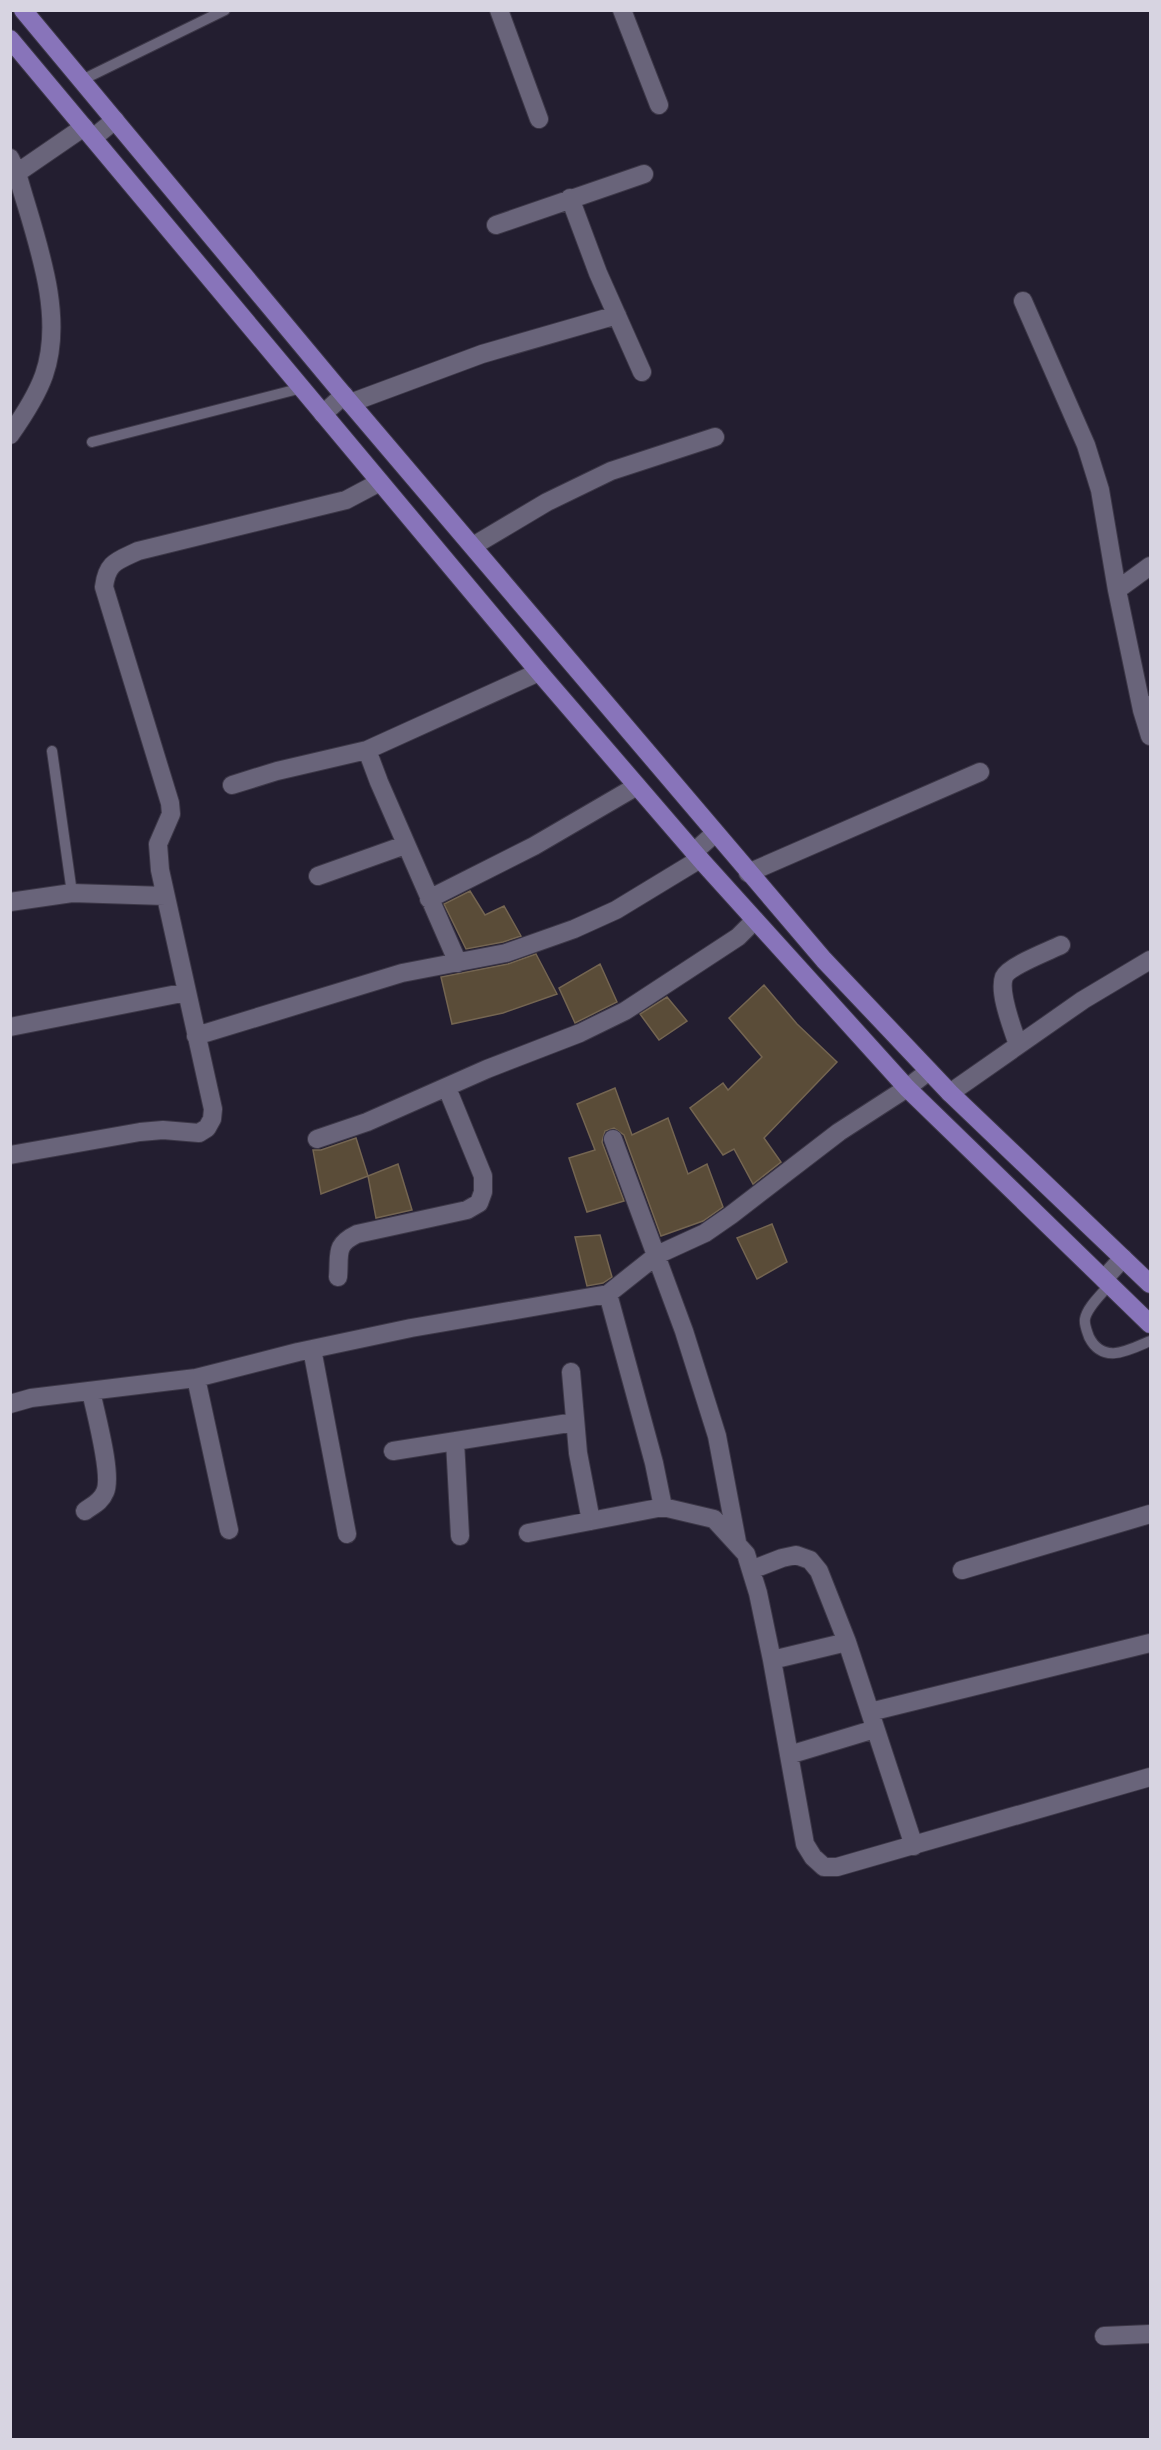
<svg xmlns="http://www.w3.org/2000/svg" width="1161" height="2450" font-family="'Space Grotesk',sans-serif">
<rect width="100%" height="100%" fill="#231e30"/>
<path fill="#5a4c38" stroke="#746551" stroke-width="1.5" d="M470,891L485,915L504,906L521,936L503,942L466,949L444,904Z
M536,954L557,994L503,1013L452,1024L441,977L508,964Z
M600,964L617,1002L575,1023L559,988Z
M764,985L797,1024L837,1062L764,1138L781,1162L753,1184L734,1149L723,1155L690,1108L723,1083L728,1090L762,1057L729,1018Z
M667,997L687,1021L659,1040L640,1014Z
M615,1088L632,1135L668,1118L688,1174L707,1164L723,1207L703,1221L661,1236L624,1135L614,1128L605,1131L602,1142L624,1201L587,1212L569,1158L595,1150L577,1104Z
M356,1138L368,1176L321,1194L313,1150H321Z
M398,1164L412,1210L376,1218L368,1176Z
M772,1224L787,1262L757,1279L737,1238Z
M600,1235L612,1277L603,1283L587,1286L575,1237Z"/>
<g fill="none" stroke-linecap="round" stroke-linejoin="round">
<defs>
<path id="lane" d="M82,80L225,10
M92,442L302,388
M52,751L72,893
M1109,1285C1102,1294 1087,1307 1085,1319C1084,1325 1087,1331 1089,1337C1103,1365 1129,1350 1150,1341"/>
<path id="street" d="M499,10L539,119
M622,10L659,105
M10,158L17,173C34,235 66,312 44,375C37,395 22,418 10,435
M17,173L84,127
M570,198L598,273L642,372
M496,225L644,174
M1023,301L1086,445L1100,490L1117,590
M350,403L482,354L617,315
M473,546L547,502L611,471L715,437
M1150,705L1142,710L1150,736
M1142,710L1117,590L1150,566
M367,750L379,782L458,963
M232,785L277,771L367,750L539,672
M748,873L980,772
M318,876L405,845
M429,899L534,846L637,786
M10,902L72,893L165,896
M10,1027L187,992
M196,1036L402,973L506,953L574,929L616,910L700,859
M1018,1045C1013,1029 998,993 1004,977C1009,966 1049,951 1061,945
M950,1093L1083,1000L1150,960
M317,1139L367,1122L487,1069L580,1033L625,1011L738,937L755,920
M613,1139L684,1331L717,1436L737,1542
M10,1155L140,1132L163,1130L199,1133L207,1128L212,1119L213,1109L160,870L158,844L171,814L170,803L104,587C107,562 117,561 138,551L346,500L380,482
M338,1277C340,1254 334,1245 357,1234L467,1210L479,1203L483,1192V1176L447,1088
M608,1294L654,1463L663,1507L714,1519L746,1554L758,1593L772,1660L805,1844L813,1857L824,1867H837L1150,1777
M312,1349L347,1534
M571,1372L578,1453L591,1521
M196,1378L229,1530
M10,1404L31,1398L196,1378L298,1352L411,1328L608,1294L657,1255L705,1233L731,1215L839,1132L907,1088L929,1071
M455,1441L460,1536
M393,1451L575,1422
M85,1511C93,1505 101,1502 105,1492C113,1475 95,1412 91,1391
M528,1533L663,1507
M751,1570L782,1558L796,1555L810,1560L819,1571L847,1642
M962,1570L1150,1514
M772,1660L847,1642L914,1846
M870,1712L1150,1643
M789,1755L875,1729
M1104,2336L1150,2334"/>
<path id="secondary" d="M93,138L115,120
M323,414L344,395
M694,852L714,834
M1104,1279L1123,1258"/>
<path id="primary" d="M23,10L336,386L824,960L950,1093L1150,1284
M10,39L539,672L700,859L907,1088L1150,1324"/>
</defs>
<use href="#lane" stroke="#3d3848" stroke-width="12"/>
<use href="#street" stroke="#3d3848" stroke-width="20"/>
<use href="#secondary" stroke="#3d3848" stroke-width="20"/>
<use href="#primary" stroke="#3d3848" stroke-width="20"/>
<use href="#lane" stroke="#69647a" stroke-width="10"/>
<use href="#street" stroke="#69647a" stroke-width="18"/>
<use href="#secondary" stroke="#69647a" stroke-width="18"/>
<use href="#primary" stroke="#8874ba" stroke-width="18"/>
</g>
<rect width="1161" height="2450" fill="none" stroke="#d7d4e1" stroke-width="24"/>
</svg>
